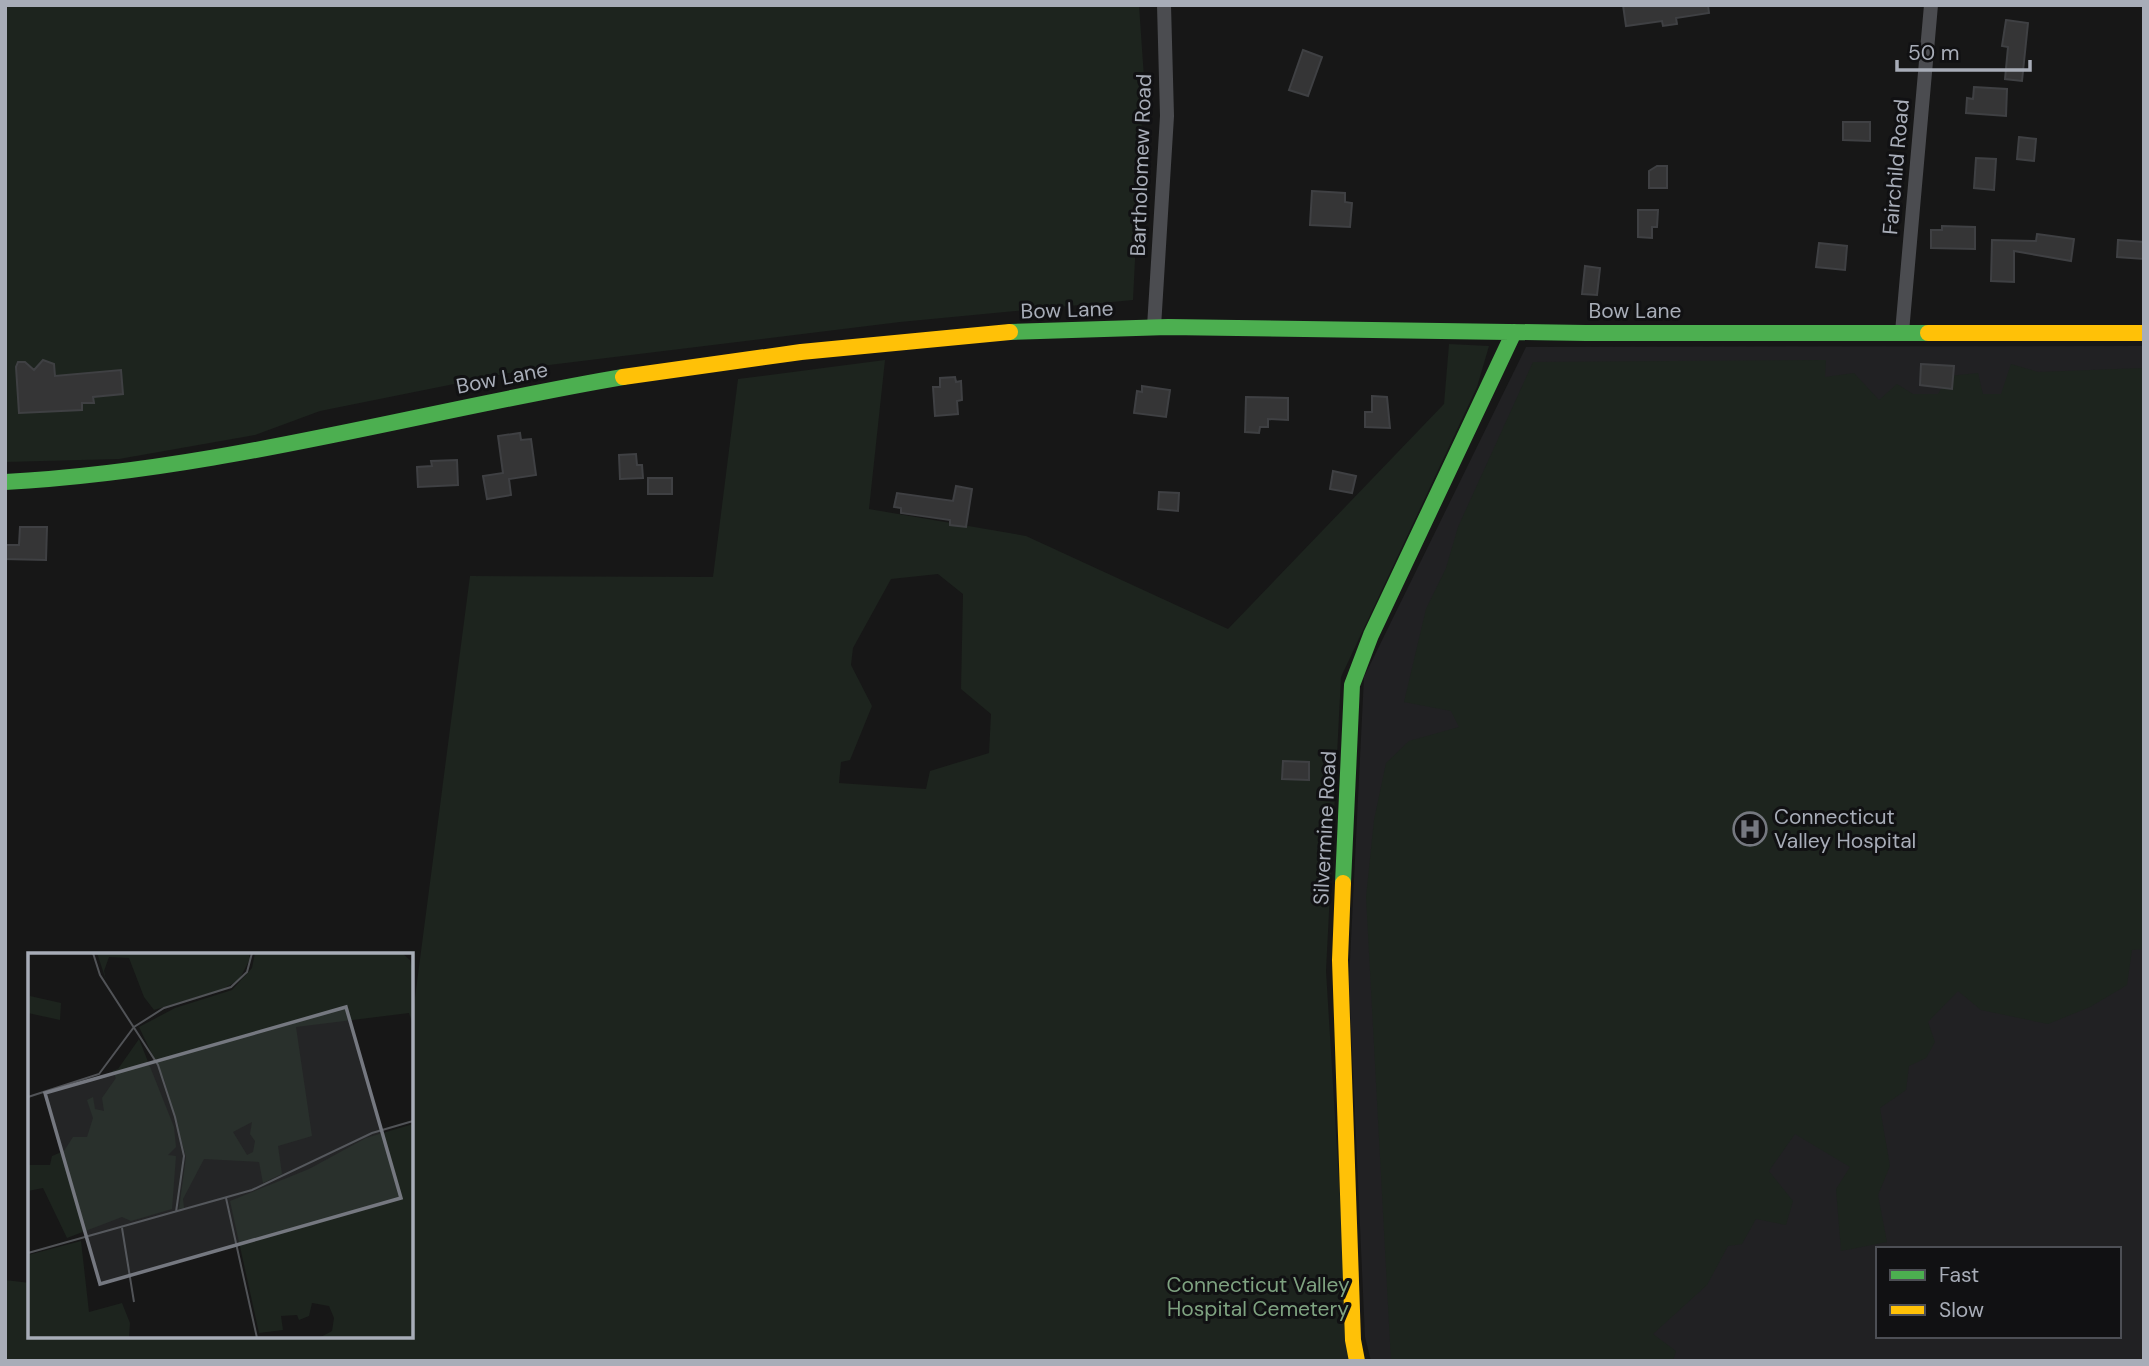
<svg xmlns="http://www.w3.org/2000/svg" width="2149" height="1366" font-family="'DM Sans',sans-serif">
<rect width="100%" height="100%" fill="#171717"/>
<path fill="#212123" fill-rule="evenodd" d="M2144,346V1361H1371L1365,1337L1349,981L1364,677L1526,347ZM1878,1249H2119V1336H1878Z"/>
<path fill="#1d241e" fill-rule="evenodd" d="M5,5H1139L1144,78L1133,300L900,322L549,365L320,411L255,435L119,459L5,462Z
M1449,344L1489,346L1477,387L1341,677L1326,971L1350,1361H5V1280L30,1283V1336H411V1028L470,576L713,577L738,379L885,360L869,509L1026,536L1228,629L1444,404ZM938,574L963,594L961,689L991,714L989,753L930,771L926,789L839,783L841,762L850,760L872,706L851,665L853,648L891,579Z
M1826,360L1825,377L1854,373L1879,400L1897,384L1913,394H1938L1949,376L1978,373L1983,394H2001L2011,364L2038,372L2144,368V949L2132,950L2127,985L2090,1007L2048,1024L1981,1010L1958,991L1928,1022L1935,1042L1926,1058L1909,1066L1906,1090L1880,1108L1890,1166L1878,1195L1887,1242L1841,1251L1836,1189L1850,1167L1795,1134L1769,1171L1793,1201L1786,1225L1756,1219L1742,1244L1728,1246L1707,1285L1653,1334L1676,1351L1673,1361H1391L1366,897L1374,820L1386,763L1409,741L1459,727L1451,711L1404,702L1426,609L1446,568L1458,527L1533,362Z"/>
<path fill="#353536" stroke="#3f4043" stroke-width="2" d="M1623,5H1708L1709,13L1676,18L1677,24L1663,26L1662,21L1626,26Z
M2006,20L2028,23L2022,81L2005,79L2008,47L2002,46Z
M1303,50L1322,57L1308,96L1289,90Z
M1974,87L2007,89L2006,116L1966,113L1967,98L1973,99Z
M1843,122H1870V141L1843,140Z
M2019,137L2036,139L2034,161L2017,159Z
M1976,158L1996,159L1994,190L1974,188Z
M1657,166H1667V188H1649V171Z
M1312,191L1345,193V202L1352,203L1350,227L1310,225Z
M1638,210H1658L1657,227H1652V238L1638,237Z
M1942,226L1975,227V249L1931,248V230H1942Z
M2037,234L2074,239L2071,261L2014,251V282L1991,281L1992,240L2036,241Z
M2118,240L2144,242V259L2117,257Z
M1819,243L1847,246L1845,270L1816,267Z
M1585,266L1600,268L1597,295L1582,294Z
M43,360L54,364L55,376L121,370L123,394L93,397L94,403H82V410L19,413L16,367L18,362H25L34,370Z
M1921,364L1954,366L1952,389L1920,385Z
M955,377L956,382L961,381L962,400L957,401L958,414L935,416L933,387H940V378Z
M1142,386L1170,390L1166,417L1134,413L1137,391L1142,392Z
M1372,396L1387,397L1390,428L1365,427V412H1372Z
M1246,397L1288,398V420L1268,419V427H1260L1259,433L1245,432Z
M520,433L521,440L531,439L536,475L509,479L511,495L487,499L483,476L503,473L498,436Z
M636,454L637,465H642L643,478L620,479L619,455Z
M457,460L458,485L418,487L417,467L432,466L431,461Z
M1333,471L1356,476L1352,493L1330,489Z
M648,478H672V494H648Z
M956,486L972,489L966,527L950,525V520L901,513V508L894,507L897,493L953,501Z
M1159,492L1179,493L1178,511L1158,509Z
M20,527H47L46,560L5,559V545H19Z
M1283,761L1309,762V780L1282,779Z"/>
<g fill="none" stroke-linecap="round" stroke-linejoin="round">
<path stroke="#4b4c50" stroke-width="14" d="M1154,327L1167,116L1164,5
M1902,332L1931,5"/>
<path stroke="#4caf50" stroke-width="16" d="M1010,332L1168,327L1586,333H1928
M5,482C215,471 417,412 623,377
M1343,883L1352,685L1371,635L1514,332"/>
<path stroke="#ffc107" stroke-width="16" d="M1928,333H2144
M623,377L801,352L1010,332
M1343,883L1340,960L1353,1340L1357,1361"/>
</g>
<defs>
<symbol id="hospital-ring" viewBox="-11 -11 22 22"><circle r="9.5" fill="#111113" stroke="#757880" stroke-width="1.5"/><path d="M-5-5h3v3.5h4V-5h3V5h-3V1.5h-4V5h-3Z" fill="#757880"/></symbol>
</defs>
<g fill-rule="evenodd">
<use href="#hospital-ring" x="1731" y="810" width="38" height="38"/>
</g>
<g text-anchor="middle" dominant-baseline="central" stroke-width="6" stroke-linejoin="round" paint-order="stroke">
<g font-size="21" fill="#a8adb8" stroke="#111113">
<text transform="translate(1141 165) rotate(-88)">Bartholomew Road</text>
<text transform="translate(1896 167) rotate(-85)">Fairchild Road</text>
<text transform="translate(1067 310) rotate(-2)">Bow Lane</text>
<text x="1635" y="311">Bow Lane</text>
<text transform="translate(502 378) rotate(-11)">Bow Lane</text>
<text transform="translate(1325 828) rotate(-87)">Silvermine Road</text>
</g>
<g font-size="21" fill="#a8adb8" stroke="#111113" text-anchor="start">
<text x="1774" y="817">Connecticut<tspan x="1774" dy="24">Valley Hospital</tspan></text>
</g>
<g font-size="21" fill="#7fa381" stroke="#111113">
<text x="1258" y="1285">Connecticut Valley<tspan x="1258" dy="24">Hospital Cemetery</tspan></text>
</g>
</g>
<g transform="translate(28 953)">
<rect width="385" height="385" fill="#171717"/>
<path d="M69,0H221L222,6L211,27L195,36L126,57L116,44L101,5L81,4L76,18L78,27ZM227,0H374L382,7L385,21V72L381,60L268,74L284,183L250,193L254,221L235,230L231,209L176,206L155,246L156,255L151,256L158,204L136,126L111,74L147,55L204,37L224,15ZM224,169L222,181L227,188L225,199L219,202L205,179ZM2,43L33,50L32,67L0,60ZM111,86L146,174L148,194L140,202L148,203L144,256L103,268L94,264L39,285L15,235L0,238V212H22L24,203L36,198L45,184H59L65,165L59,147L65,144L67,156L76,158L74,145L88,125L84,118L90,116ZM385,171V385H291L304,378L306,365L301,353L284,350L281,363L271,367L269,362L253,363L255,377L231,380L202,248L281,216L338,185ZM53,288L61,359L94,350L102,370L101,385H0V302Z" fill="#1d241e" fill-rule="evenodd"/>
<path fill="none" stroke="#515357" stroke-width="2" d="M65,0L72,22L130,112L147,164L156,203L148,259M0,144L71,121L106,74L136,55L203,34L219,19L224,0M198,245L229,385M94,275L106,349M0,300L224,237L344,180L385,168"/>
<path fill="#757880" fill-opacity="0.15" stroke="#757880" stroke-width="3.5" d="M318,54L373,245L72,331L17,140Z"/>
<rect width="385" height="385" fill="none" stroke="#a8adb8" stroke-width="3.5"/>
</g>
<rect width="2149" height="1366" fill="none" stroke="#a8adb8" stroke-width="14"/>
<rect x="1876" y="1247" width="245" height="91" fill="#111113" stroke="#4d4f55" stroke-width="2"/>
<rect x="1890" y="1270" width="35" height="10" fill="#4caf50" stroke="#4d4f55" stroke-width="2"/>
<text x="1939" y="1282" font-size="21" fill="#a8adb8">Fast</text>
<rect x="1890" y="1305" width="35" height="10" fill="#ffc107" stroke="#4d4f55" stroke-width="2"/>
<text x="1939" y="1317" font-size="21" fill="#a8adb8">Slow</text>
<path d="M1897 60v10h133v-10" fill="none" stroke="#a8adb8" stroke-width="3.5"/>
<text x="1908" y="60" font-size="21" fill="#a8adb8" stroke="#111113" stroke-width="5" paint-order="stroke">50 m</text>
</svg>
